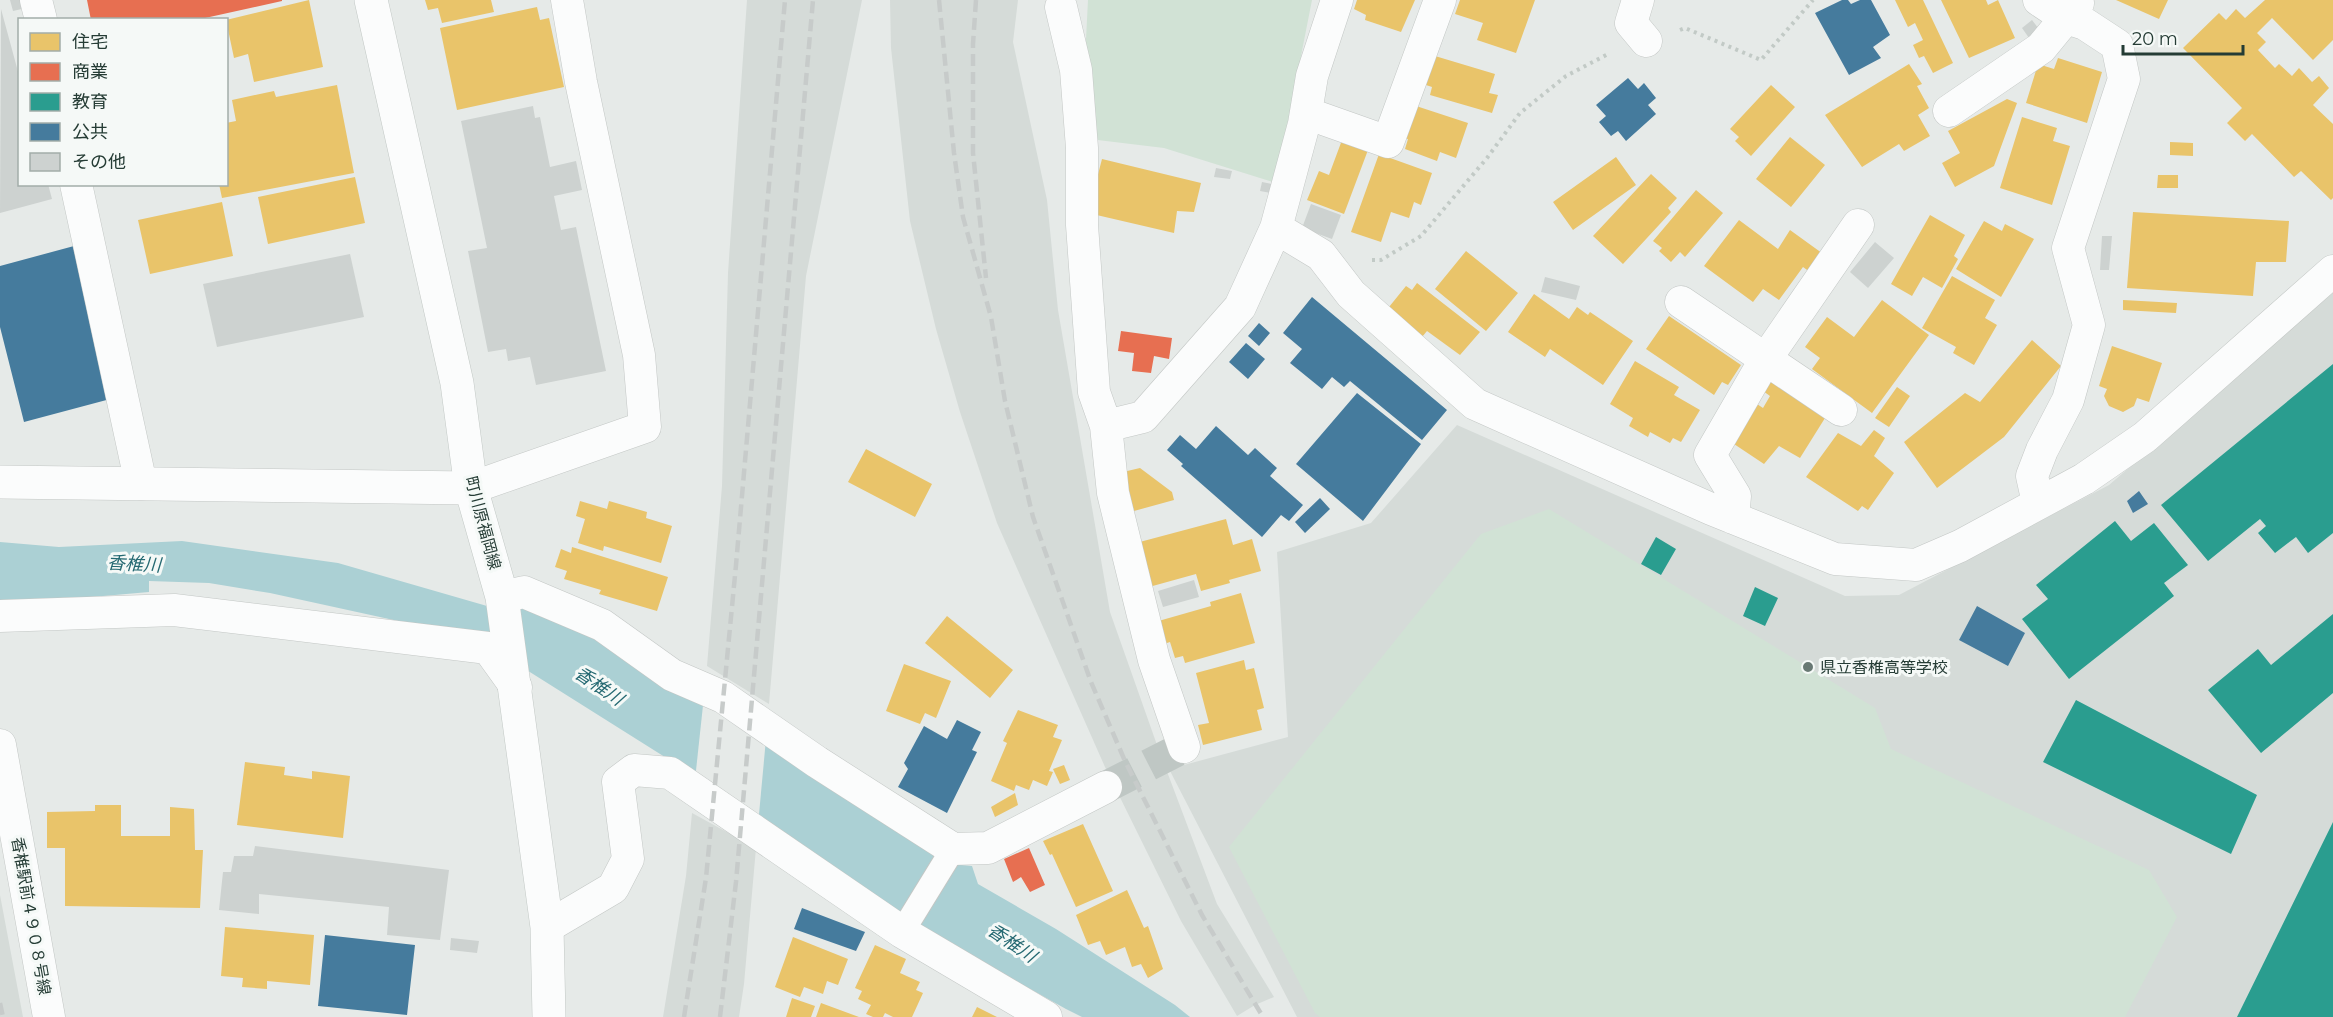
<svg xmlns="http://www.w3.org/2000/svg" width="2333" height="1017" font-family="Montserrat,'Noto Sans JP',sans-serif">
<rect width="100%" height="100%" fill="#e6eae8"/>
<path fill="#d5dbd8" d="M747,0H862L806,276L769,704L707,666L722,486L728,273Z
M890,0H1018L1013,42L1047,200L1058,310L1110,612L1157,745L1217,904L1274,997L1255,1005L1237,1016L1181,921L1105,767L997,523L960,412L936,329L910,221L891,48Z
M2333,293V1017H1297L1169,769L1288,737L1277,552L1371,523L1457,425L1845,596L1899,595L2109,485Z
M692,813L756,848L744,984L739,1017H663L686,876Z
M0,895L23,1017H0Z"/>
<path fill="#d1e2d5" d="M1088,0H1312L1276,183L1164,148L1081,138Z
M1549,509L1875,708L1891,749L2149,870L2177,917L2125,1017H1320L1315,1013L1229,847L1481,534Z"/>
<path fill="#abd0d4" d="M182,541L338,563L487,606L553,611L731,706L961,865L972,866L978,884L1056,929L1175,1005L1190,1017H1082L1066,1009L966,953L896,911L695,776L476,638L270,593L209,583L149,581V592L0,605V542L59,547Z"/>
<path fill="#e6eae8" d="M704,696L767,728L758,825L695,780Z"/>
<path fill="#e9c46a" d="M309,0L323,67L254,82L248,54L234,58L226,20Z
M425,0H491L494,12L442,23L438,8L428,10Z
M1357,0H1415L1401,32L1365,20L1366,15L1354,9Z
M1460,0H1535L1516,53L1477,40L1483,23L1455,14Z
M1895,0H1923L1953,63L1933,73L1924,56L1919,58L1913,45L1923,40L1915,23L1908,27Z
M1941,0H1986L1988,5L1998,0L2015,38L1969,58Z
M2116,0H2168L2159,19Z
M2265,0H2333V40L2313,60L2272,18L2257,33L2266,42L2258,50L2275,68L2279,64L2292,76L2299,68L2312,82L2319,76L2329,88L2313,105L2333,124V198L2331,200L2301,171L2294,177L2252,134L2245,141L2227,123L2242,108L2183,48L2219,13L2226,20L2236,9L2245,18Z
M537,7L540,20L549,18L564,87L457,110L440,28Z
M1435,56L1495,74L1489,93L1498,95L1492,113L1430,95L1432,87L1426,85Z
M2058,58L2102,72L2087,123L2026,103L2038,64L2054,69Z
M1909,64L1922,84L1917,86L1929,108L1918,115L1930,136L1904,151L1899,144L1862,167L1825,115Z
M337,85L354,173L222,198L219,184H226V123L236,121L232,100L274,91L276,97Z
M1771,85L1795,107L1751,156L1735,141L1739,137L1730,129Z
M2007,99L2017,103L1994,166L1955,187L1942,163L1960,153L1948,131Z
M1410,104L1468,123L1456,158L1440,152L1437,161L1405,149L1408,139L1399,137Z
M2022,117L2057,128L2053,141L2070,146L2052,205L2000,188Z
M1345,132L1371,142L1344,214L1307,200L1319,171L1329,175Z
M1790,137L1825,165L1791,207L1756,179Z
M2170,142L2193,143V156L2170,155Z
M1379,154L1432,173L1421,205L1414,202L1409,218L1391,212L1381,242L1351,232Z
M1616,157L1636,185L1573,230L1553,202Z
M1102,159L1201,183L1194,212L1177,211L1174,233L1088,213Z
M1651,174L1677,198L1668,208L1671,212L1623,264L1593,236Z
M2158,175H2178V188H2157Z
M355,177L365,223L268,244L258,197Z
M1696,190L1723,213L1685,257L1680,252L1671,262L1659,251L1662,248L1653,241Z
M222,202L233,256L150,274L138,220Z
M2133,212L2289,221L2286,262H2256L2253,296L2127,288Z
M1930,215L1965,235L1954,256L1958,259L1942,288L1923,277L1912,296L1891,284Z
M1739,220L1778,249L1790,230L1826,256L1814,275L1803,267L1779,300L1763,289L1753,302L1704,266Z
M1984,221L2002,231L2005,224L2034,239L2001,297L1956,269Z
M1466,251L1518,293L1486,331L1435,289Z
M1952,276L1995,300L1985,318L1997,325L1974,365L1953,353L1956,347L1922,328Z
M1417,283L1480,332L1460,355L1427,331L1422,337L1389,307L1406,286L1412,290Z
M1534,294L1569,319L1577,307L1588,315L1590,312L1633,341L1603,385L1550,349L1545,357L1508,332Z
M1882,300L1929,335L1872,413L1812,369L1820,358L1805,347L1827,317L1854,337Z
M2123,300L2177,303L2176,313L2123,310Z
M1669,316L1741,365L1728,385L1722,382L1714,395L1646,349Z
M2032,340L2061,366L2004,437L1937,488L1904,442L1965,393L1980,402Z
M2112,346L2162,363L2149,402L2137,398L2134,406L2123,412L2109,406L2104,396L2107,389L2099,386Z
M1635,361L1679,387L1674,395L1700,410L1681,442L1673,438L1670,443L1650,432L1648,437L1629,426L1633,418L1610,404Z
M1771,379L1825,418L1800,458L1779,446L1764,464L1734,444L1757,404L1763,408L1770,396L1763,391Z
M1897,387L1910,396L1889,427L1875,418Z
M1874,430L1885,438L1874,456L1894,473L1868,510L1862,506L1858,511L1806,477L1838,433L1861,446Z
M866,449L932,484L915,517L848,482Z
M1140,468L1172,492L1174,500L1134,511L1123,472Z
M580,501L607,509L609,501L647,512L646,518L672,526L661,563L604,546L603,551L578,543L585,519L576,516Z
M1226,519L1233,545L1252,539L1261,571L1229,580L1230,583L1201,591L1196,574L1149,587L1136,543Z
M572,547L668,577L657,611L599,594L601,590L564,579L567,571L555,567L561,549L571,553Z
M1241,593L1255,643L1185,663L1183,656L1175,658L1170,642L1161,645L1155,622L1211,606L1210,602Z
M947,616L1013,670L990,698L925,643Z
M1244,660L1246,670L1254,668L1264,708L1257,710L1262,730L1203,745L1198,725L1209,723L1196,673Z
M904,664L951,681L936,718L925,713L920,724L886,711Z
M1018,710L1058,725L1053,737L1062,740L1049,771L1053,772L1047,786L1033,780L1029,790L1016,785L1014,791L991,781L1007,743L1003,741Z
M245,762L285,767L284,775L312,779V771L350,776L343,838L237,825Z
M1064,765L1070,780L1060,784L1053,769Z
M1015,793L1018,805L995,817L991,807Z
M95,805H121V836H170V807L194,809L195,850H203L200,908L65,906V848H47V812L95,811Z
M1083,824L1113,891L1076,907L1052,854L1050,855L1043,841Z
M1127,890L1144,928L1148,926L1163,969L1148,978L1141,964L1132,967L1125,947L1106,955L1100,941L1088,945L1076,915Z
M225,927L314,935L310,985L267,981V989L242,987L243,978L221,976Z
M793,937L848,959L838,985L827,981L823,994L804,987L800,997L775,987Z
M875,945L906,959L900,973L920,982L916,990L923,993L912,1017H893L885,1013L883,1017H873L866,1014L871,1005L858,999L862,991L855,988Z
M792,998L815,1006L811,1017H786Z
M821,1003L859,1017H816Z
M977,1007L997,1017H972Z"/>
<path fill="#e76f51" d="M87,0H282V1L196,20H91Z
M1121,331L1172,338L1169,359L1154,356L1151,373L1132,371L1134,353L1118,351Z
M1029,848L1045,885L1030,892L1021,877L1013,882L1004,859Z"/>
<path fill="#2a9d8f" d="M2333,364V533L2308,553L2296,537L2275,553L2258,533L2266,526L2260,519L2208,561L2161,505Z
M2115,521L2131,541L2154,523L2188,565L2164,583L2174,596L2069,679L2022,619L2048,599L2036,585Z
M1656,537L1676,549L1661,575L1641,564Z
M1755,587L1778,598L1765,626L1743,616Z
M2333,614V693L2261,753L2208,690L2258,649L2271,665Z
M2076,700L2257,795L2231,854L2043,762Z
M2333,822V1017H2237Z"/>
<path fill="#457b9d" d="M1842,0H1848L1851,4L1860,0H1871L1890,35L1873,47L1881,58L1849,75L1815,13Z
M1628,78L1638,89L1644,83L1656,98L1648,105L1656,114L1626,141L1618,131L1611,136L1599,122L1606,116L1596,105Z
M74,246L114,398L24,422L0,327V266Z
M1312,297L1447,410L1422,440L1350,381L1344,387L1332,377L1322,389L1290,363L1302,349L1283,333Z
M1259,323L1270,333L1259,346L1248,336Z
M1246,343L1265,359L1248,379L1229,362Z
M1357,393L1421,444L1363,521L1296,464Z
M1216,426L1248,455L1255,448L1277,468L1270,476L1303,505L1289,521L1281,515L1262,537L1181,466L1183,464L1167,450L1180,435L1196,449Z
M2139,491L2148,504L2133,513L2127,501Z
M1320,498L1330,509L1305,533L1295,522Z
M1977,606L2025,633L2008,666L1959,640Z
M957,720L981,732L972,750L977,752L947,813L898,787L908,769L904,763L924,726L947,739Z
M802,908L865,932L856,951L794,929Z
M325,935L415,945L407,1015L318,1006Z"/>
<path fill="#cdd2d0" d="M10,0H24L26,8L13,11Z
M1,9L20,79V184H48L52,199L0,213Z
M2032,20L2045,37L2034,45L2022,28Z
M533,106L535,118L540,117L550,167L576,161L582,190L554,196L561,230L576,227L606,371L536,385L530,357L508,361L506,349L488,352L468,251L487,248L461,121Z
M1216,168L1232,171L1230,179L1214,177Z
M1262,182L1272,184L1271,193L1260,191Z
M1311,204L1341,215L1332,239L1302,228Z
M2102,236H2112L2109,270H2100Z
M1875,242L1894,258L1868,288L1850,272Z
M350,254L364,317L217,347L203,284Z
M1545,277L1580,286L1576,300L1541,292Z
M1194,580L1199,597L1163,607L1158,591Z
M255,846L449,870L440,940L387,935L389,907L259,894V914L219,910L223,872H231L234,856H253Z
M451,938L479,941L477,953L450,950Z"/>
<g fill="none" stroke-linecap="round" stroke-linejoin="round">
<path stroke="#bfc7c4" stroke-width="32" stroke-dasharray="32 16" stroke-linecap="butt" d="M1106,787L1184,747"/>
<defs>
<path id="pedestrian" d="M902,932L953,849"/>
<path id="minor" d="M36,0L41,20
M1638,0L1631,23L1646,41
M1061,7L1076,70L1082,148V225L1094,392L1106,426
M1949,111L2041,48L2078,3
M1306,113L1388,142L1440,0
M76,184L141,484
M1276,228L1321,255L1351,294L1475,404L1711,509L1835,559L1916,565L1960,546L2084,479L2145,437L2333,271
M1681,302L1841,410
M471,488L645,427L639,355L581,82L567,0
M2038,503L2032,476L2042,450L2068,400L2089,325L2068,248L2124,79L2117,45L2085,24L2066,18L2039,0
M1733,518L1735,496L1710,455L1765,360L1858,225
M502,597L524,592L602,625L672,675L723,697L817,762L953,849L988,848L1106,787
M0,616L174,610L488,648L516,687
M0,745L49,1017
M1184,747L1154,660L1113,493L1106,426L1143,417L1240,307L1276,228L1304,124L1312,76L1337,0
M547,927L613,888L628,859L618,782L634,770L670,773L902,932L1046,1017"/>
<path id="tertiary" d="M0,482L471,488"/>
<path id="secondary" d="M371,0L457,383L471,488L502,597L547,927L549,1017"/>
</defs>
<use href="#pedestrian" stroke="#c3c7c5" stroke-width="26"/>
<use href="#minor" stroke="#c3c7c5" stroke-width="33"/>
<use href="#tertiary" stroke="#c3c7c5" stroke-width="34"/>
<use href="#secondary" stroke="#c2c8c5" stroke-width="34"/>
<path stroke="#c2cac6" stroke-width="4" stroke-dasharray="3 4.5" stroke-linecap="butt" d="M1680,30L1685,28L1761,60L1813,0
M1372,260H1381L1421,236L1487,158L1520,113L1566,76L1610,53"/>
<use href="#pedestrian" stroke="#fbfcfc" stroke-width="24"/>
<use href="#minor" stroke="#fbfcfc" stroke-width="32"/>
<use href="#tertiary" stroke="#fbfcfc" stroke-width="33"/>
<use href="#secondary" stroke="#fbfcfc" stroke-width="33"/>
<path stroke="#c7cbca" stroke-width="4.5" stroke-dasharray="12 6" stroke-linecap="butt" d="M939,0L954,153L963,217L991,317L1005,401L1033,517L1091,682L1125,761L1202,915L1263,1017
M976,0L973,44V153L986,278
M0,1003L3,1017
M684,1017L706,878L736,565L785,0
M720,1017L736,882L813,0"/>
</g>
<circle fill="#697974" stroke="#f5f9f7" stroke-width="2" cx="1808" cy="667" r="6"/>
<g text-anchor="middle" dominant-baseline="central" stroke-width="6" stroke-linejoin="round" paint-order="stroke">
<g font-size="16" fill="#253c35" stroke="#f5f9f7">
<text transform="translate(483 523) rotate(75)">町川原福岡線</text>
<text transform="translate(31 916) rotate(80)">香椎駅前４９０８号線</text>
</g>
<g font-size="16" fill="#253c35" stroke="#f5f9f7" text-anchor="start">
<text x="1820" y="667">県立香椎高等学校</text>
</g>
<g font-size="18" font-style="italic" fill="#256972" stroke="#f5f9f7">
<text transform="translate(134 564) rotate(3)">香椎川</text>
<text transform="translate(599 686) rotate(34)">香椎川</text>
<text transform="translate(1012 943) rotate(34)">香椎川</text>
</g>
</g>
<rect x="18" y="18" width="210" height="168" fill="#f5f9f7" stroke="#a2ada9" stroke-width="1.5"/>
<rect x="30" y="33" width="30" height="18" fill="#e9c46a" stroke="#a2ada9" stroke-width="1.5"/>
<text x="72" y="48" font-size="18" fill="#253c35">住宅</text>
<rect x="30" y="63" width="30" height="18" fill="#e76f51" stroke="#a2ada9" stroke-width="1.5"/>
<text x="72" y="78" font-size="18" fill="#253c35">商業</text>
<rect x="30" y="93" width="30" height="18" fill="#2a9d8f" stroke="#a2ada9" stroke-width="1.5"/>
<text x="72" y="108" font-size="18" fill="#253c35">教育</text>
<rect x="30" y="123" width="30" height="18" fill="#457b9d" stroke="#a2ada9" stroke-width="1.5"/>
<text x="72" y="138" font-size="18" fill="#253c35">公共</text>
<rect x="30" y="153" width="30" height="18" fill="#cdd2d0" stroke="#a2ada9" stroke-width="1.5"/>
<text x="72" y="168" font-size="18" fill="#253c35">その他</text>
<path d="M2123 45v9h120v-9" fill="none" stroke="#253c35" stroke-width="3"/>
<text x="2132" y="45" font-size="18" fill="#253c35" stroke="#f5f9f7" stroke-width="4.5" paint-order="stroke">20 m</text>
</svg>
